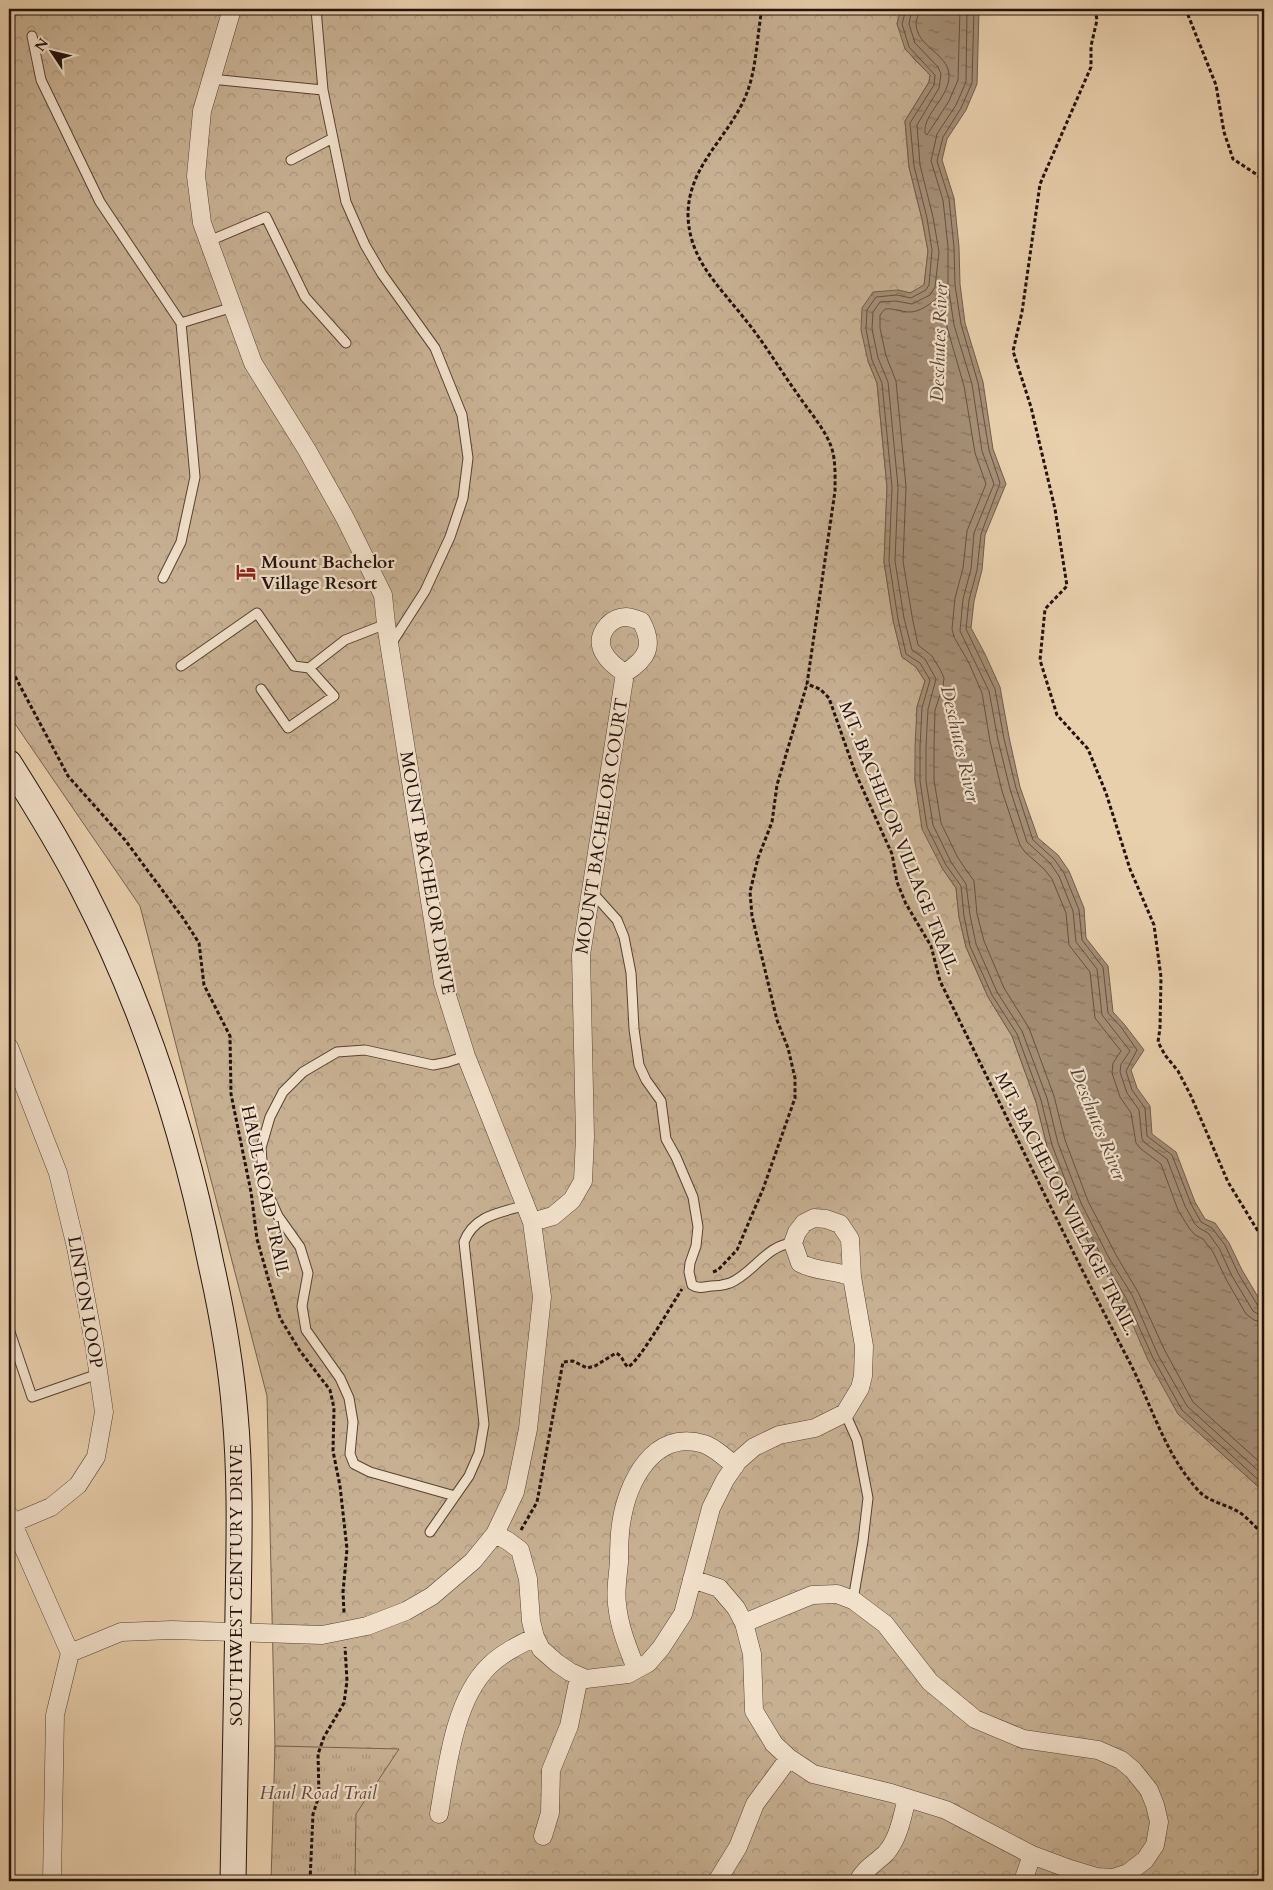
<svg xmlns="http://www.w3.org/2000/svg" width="1273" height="1890" font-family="Cardo,serif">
<defs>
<pattern id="forest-crowns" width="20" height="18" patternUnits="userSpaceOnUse" patternTransform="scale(1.25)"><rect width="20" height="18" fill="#c7b092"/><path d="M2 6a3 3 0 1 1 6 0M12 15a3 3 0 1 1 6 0" fill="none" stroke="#ab967d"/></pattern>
<pattern id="park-tufts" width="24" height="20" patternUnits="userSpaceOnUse" patternTransform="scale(1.25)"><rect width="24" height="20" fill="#c7b092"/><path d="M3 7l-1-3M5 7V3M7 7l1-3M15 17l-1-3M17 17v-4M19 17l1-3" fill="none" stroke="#ab967d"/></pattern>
<pattern id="water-ripples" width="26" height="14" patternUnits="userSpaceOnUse" patternTransform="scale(1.25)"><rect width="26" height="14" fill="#a58f76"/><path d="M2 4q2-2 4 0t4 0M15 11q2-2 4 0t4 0" fill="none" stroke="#86735f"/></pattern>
</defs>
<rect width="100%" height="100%" fill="#e9d0ad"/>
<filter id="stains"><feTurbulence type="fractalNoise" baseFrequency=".004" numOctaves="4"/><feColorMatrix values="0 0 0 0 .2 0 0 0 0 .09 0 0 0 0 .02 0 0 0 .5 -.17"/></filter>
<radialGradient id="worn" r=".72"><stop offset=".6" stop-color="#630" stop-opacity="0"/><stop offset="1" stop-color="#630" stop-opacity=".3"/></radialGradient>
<path fill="url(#forest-crowns)" stroke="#74614f" d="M9,9H901L897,24L913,58L930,75L929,82L905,121L909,167L922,219L928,251L924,286L910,293L898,290L868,361L877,383L887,487L884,562L893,620L902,657L916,667L925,681L917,707L915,781L942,868L956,888L959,917L966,947L988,997L1012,1036L1036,1102L1047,1146L1070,1208L1100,1264L1122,1300L1178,1414L1264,1492V1881H276L275,1746L267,1396L140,906L9,715Z"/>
<path fill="url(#park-tufts)" stroke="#74614f" d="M275,1746L399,1749L356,1814L355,1881H271Z"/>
<path fill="url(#water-ripples)" stroke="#715d4c" d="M901,9H979L977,84L966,110L947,139L942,160L954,198L959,247L960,284L965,323L983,382L993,449L1006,484L985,535L982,570L974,601L971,628L985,654L1000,687L1009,737L1020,787L1038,838L1058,855L1069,871L1084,908L1086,938L1108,966L1113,1012L1124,1024L1144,1050L1131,1070L1137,1088L1150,1106L1152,1134L1176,1152L1195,1202L1205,1219L1215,1223L1229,1243L1242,1270L1264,1307V1492L1178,1414L1148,1360L1122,1300L1100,1264L1070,1208L1047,1146L1036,1102L1012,1036L988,997L966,947L959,917L956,888L942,868L922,829L915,781V747L917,707L925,681L916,667L902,657L893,620L884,562L887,487L877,383L868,361L861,330L862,308L873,292L898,290L910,293L924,285L928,251L922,219L909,167L905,121L929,82L930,75L905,49L897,24Z"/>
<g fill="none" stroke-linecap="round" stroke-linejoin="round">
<path stroke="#645041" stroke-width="1" d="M906,9L902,24L909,47L935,75L934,85L910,123L914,166L927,218L932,250L929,285L926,290L911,298L897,295L876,297L867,310L866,329L872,360L882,383L892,487L889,561L898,619L906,654L920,663L930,680L922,708L920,747V781L927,827L946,865L961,886L964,916L970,946L992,995L1017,1034L1041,1100L1052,1145L1075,1206L1104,1261L1126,1298L1153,1358L1182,1410L1264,1485
M912,9L909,24L915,43L938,67L941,74L939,88L917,125L920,165L933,217L939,252L935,287L930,295L912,304L896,301L880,302L873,312L872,329L878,358L888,382L898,487L895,561L904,618L912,650L925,659L936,679L928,709L926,747V781L933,825L951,862L966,884L970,915L976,944L997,992L1022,1031L1047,1098L1058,1143L1081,1203L1109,1258L1132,1295L1158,1355L1187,1406L1264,1476
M920,9C919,14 916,19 916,24C917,47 947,53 949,74C950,98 923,113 925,133L927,135L949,101L958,80L960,9
M967,9L966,82L956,105L937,134L931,161L943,200L948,247V285L954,325L972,384L982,451L994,484L974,533L971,569L963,599L960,631L989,691L998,740L1010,789L1027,842L1050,863L1059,876L1073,911L1076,942L1097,969L1102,1015L1130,1051L1121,1064L1120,1072L1127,1093L1139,1110L1142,1139L1145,1143L1167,1159L1185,1206L1195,1224L1199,1228L1208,1233L1219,1248L1232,1276L1253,1311L1258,1314L1264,1315
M974,9L972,83L961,108L943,137L937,161L949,199L954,247L955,285L961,324L978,383L989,450L1000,483L981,534L977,570L969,600L966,629L995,689L1004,739L1016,788L1033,840L1054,859L1064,873L1079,910L1082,940L1103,967L1108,1013L1121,1027L1137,1050L1126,1071L1132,1090L1145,1108L1147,1136L1172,1155L1191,1204L1201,1222L1212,1228L1225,1245L1238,1273L1258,1306L1264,1309
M1264,1323L1254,1320L1246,1314L1226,1279L1213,1252L1203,1239L1195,1235L1189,1228L1178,1210L1161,1164L1141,1149L1136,1143L1131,1113L1120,1097L1112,1073L1113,1063L1121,1051L1095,1018L1090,972L1069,945L1066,913L1052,879L1044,869L1025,852L1020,845L1002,791L990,741L982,693L969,663L954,637L952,629L955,598L963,568L967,531L986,484L975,453L964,386L947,327L943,298L939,296C932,303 920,312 910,312C901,312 894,308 885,309L880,315V328L886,356L896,381L906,487L903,561L912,616L918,645L932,656L941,671L944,678L943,686L935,710L934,747V780L941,823L958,858L974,881L977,914L984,941L1004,988L1029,1028L1054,1096L1065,1140L1088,1201L1116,1255L1138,1292L1165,1351L1193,1402L1264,1466"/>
<defs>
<path id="service" d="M316,9L323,90L346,202L365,245L382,274L435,348L462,415L468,458L463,498L450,537L425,591L391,644
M32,36L41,80L100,202L181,323
M211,79L323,90
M291,160L333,138
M209,241L266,217L305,297L346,343
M163,578L181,542L195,477L181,323L233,307
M181,666L257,613L294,666L309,668
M261,689L288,728L334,696L309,668L345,640L386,624
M591,891L617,920L624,937L631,973L634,1029L639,1065L646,1080L661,1101L666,1139L676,1157L693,1197L698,1227L696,1246L690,1263L689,1272L692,1285C698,1289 704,1287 711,1286C717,1286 724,1285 730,1283C754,1273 766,1245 793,1243
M9,1329L32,1397L98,1374
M845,1413L857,1440L868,1498L863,1541L853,1600
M455,1496L370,1472L354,1464L350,1454L353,1422L349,1398L340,1378L306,1330L302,1306L308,1273L300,1247L278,1216L264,1185L261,1148L270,1117L283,1092L303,1072L337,1052L365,1050L433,1065L448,1062L466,1056
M430,1532L469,1476L479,1453L484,1424L464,1242C474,1215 500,1213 526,1205"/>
<path id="minor" d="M9,1047L58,1173L76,1247L94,1343L104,1412L96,1457L78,1485L51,1507L13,1523
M532,1222L553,1216L572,1200L583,1181L585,1137L581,955L625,673C647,659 655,646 641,621C637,620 631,617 626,617C619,617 613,620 608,625C591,644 607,662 625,673
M9,1515L70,1653
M495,1534L508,1541L520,1550L528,1579L531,1621L535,1637L541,1649L557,1663L570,1672L586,1679L628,1674L648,1663L661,1648L683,1614L711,1508L725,1480L738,1461L754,1447L779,1435L815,1428L845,1413L860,1388L863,1376L864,1346L852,1277L850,1239L840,1224L826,1219L814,1218L804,1223L797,1232L793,1243L800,1263C817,1272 835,1270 852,1277
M692,1579L719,1588L736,1608L744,1623L752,1654L754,1711L774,1744L789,1758L813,1774L891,1793L946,1810L1032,1855L1067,1868L1097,1877L1113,1878L1128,1873L1145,1860L1155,1845L1159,1822L1155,1805L1149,1790L1133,1770L1121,1760L1098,1750L1023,1739L975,1719L930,1682L885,1624L853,1600L837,1594L812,1595L744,1623
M636,1669C628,1648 619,1627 617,1604C615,1591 618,1576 619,1562C619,1550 619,1537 621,1524C627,1483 653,1428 704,1444C715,1448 726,1458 735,1466
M439,1814C447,1768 454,1700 489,1666C502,1653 519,1645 535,1637
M543,1836L550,1813L551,1770L569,1726L579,1677
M719,1878L738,1847L755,1804L789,1758
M52,1881L55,1715L70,1653L121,1632L172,1630L322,1635L367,1626L406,1611L432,1596L473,1561L495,1534L515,1492L528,1429L542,1297L532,1222L466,1056L443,983L386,624L383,595L345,518L307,450L253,363L202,223L196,176L202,111L232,9
M858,1881C865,1868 876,1863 886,1853C899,1838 902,1817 907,1798
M1023,1881L1032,1855"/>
<path id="secondary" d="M9,763C35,804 61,846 83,889C144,1007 185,1134 211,1264C222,1313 231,1364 235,1414C241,1480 239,1547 238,1612C237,1702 235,1792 233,1881"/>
</defs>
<use href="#service" stroke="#544234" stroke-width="11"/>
<use href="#minor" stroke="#544234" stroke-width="19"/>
<use href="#secondary" stroke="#22120c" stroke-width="27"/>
<path stroke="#22120c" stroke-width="3" stroke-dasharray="4 2.5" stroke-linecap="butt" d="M762,9C756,41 757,75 742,104C723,142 688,169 688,215C689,259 718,285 744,318C763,341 779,368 796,392C808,410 823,426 831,446C836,460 835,477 835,491L807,684L820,689L829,698L855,772L892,854L897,882L906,904L931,946L940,981C1003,1109 1064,1237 1130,1363C1152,1406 1164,1452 1197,1489C1207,1502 1226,1504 1239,1512C1248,1518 1256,1528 1264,1535
M1095,9L1097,20L1091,46V67L1040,184L1022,312L1013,351L1031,407L1055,509L1067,586L1045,609L1040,660L1057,715L1088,749L1106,793L1130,869L1154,925L1161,977L1160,1028L1158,1042L1165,1055L1178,1071L1191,1096L1228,1182L1264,1241
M1184,9L1188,15L1216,85L1224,132L1233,159L1259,176L1260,192H1264
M9,665L68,776L125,840L183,918L199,943L204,985L230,1036L231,1094L251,1192L257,1239L270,1285L280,1318L300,1351L330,1390L334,1408L333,1451L340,1486L347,1549L343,1592L344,1613
M713,1272L718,1270L737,1250L763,1189L795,1098V1078L788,1048L777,1020L752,916L750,892L758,858L772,822L777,785L807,684
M521,1530L537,1502L563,1362L573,1361L587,1368L595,1366L616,1353C623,1356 623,1363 628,1367C639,1362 672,1304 682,1289
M310,1881L313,1814L319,1796L318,1754L324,1737L344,1703L347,1681L345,1647"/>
<use href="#service" stroke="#f1e0ca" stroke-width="9"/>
<use href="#minor" stroke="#f1e0ca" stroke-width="18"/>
<use href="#secondary" stroke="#f1e0ca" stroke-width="25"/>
</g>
<defs>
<symbol id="hotel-bare" viewBox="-9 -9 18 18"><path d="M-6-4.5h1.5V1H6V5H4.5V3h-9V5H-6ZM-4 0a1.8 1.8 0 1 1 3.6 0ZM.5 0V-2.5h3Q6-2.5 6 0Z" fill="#8f2418" stroke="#f1e0ca" stroke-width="2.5" paint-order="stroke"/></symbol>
</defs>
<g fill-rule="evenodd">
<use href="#hotel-bare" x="232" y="558" width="28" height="28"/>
</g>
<g text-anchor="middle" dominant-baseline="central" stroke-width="4.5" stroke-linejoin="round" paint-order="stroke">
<g font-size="18" font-weight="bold" fill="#22120c" stroke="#f1e0ca" text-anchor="start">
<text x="261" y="562">Mount Bachelor<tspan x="261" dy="21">Village Resort</tspan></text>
</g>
<g font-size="18" fill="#22120c" stroke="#f1e0ca">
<text transform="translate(602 826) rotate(-81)">MOUNT BACHELOR COURT</text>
<text transform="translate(899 838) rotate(68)">MT. BACHELOR VILLAGE TRAIL.</text>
<text transform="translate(427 873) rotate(80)">MOUNT BACHELOR DRIVE</text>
<text transform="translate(265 1191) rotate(78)">HAUL ROAD TRAIL</text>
<text transform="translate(1066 1204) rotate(63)">MT. BACHELOR VILLAGE TRAIL.</text>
<text transform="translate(85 1302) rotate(80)">LINTON LOOP</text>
<text transform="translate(236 1585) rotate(-90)">SOUTHWEST CENTURY DRIVE</text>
</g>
<g font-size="18" font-style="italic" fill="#5c493b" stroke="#f1e0ca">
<text x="318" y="1793">Haul Road Trail</text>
</g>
<g font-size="19" font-style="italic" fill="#564436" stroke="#f1e0ca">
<text transform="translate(939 342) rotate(-88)">Deschutes River</text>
<text transform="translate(960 744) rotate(77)">Deschutes River</text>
<text transform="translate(1098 1124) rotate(68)">Deschutes River</text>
</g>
</g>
<rect width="1273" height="1890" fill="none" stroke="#e9d0ad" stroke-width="30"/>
<rect x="10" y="10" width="1253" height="1870" fill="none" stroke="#22120c" stroke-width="2.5"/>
<rect x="15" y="15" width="1243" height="1860" fill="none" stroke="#22120c"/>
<g transform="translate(52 52) rotate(305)" stroke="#f1e0ca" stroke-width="4" paint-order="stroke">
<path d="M0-4L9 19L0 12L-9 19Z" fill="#22120c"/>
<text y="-8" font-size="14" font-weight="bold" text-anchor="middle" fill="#22120c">N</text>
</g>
<rect width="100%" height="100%" filter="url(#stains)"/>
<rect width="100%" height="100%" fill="url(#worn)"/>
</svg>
